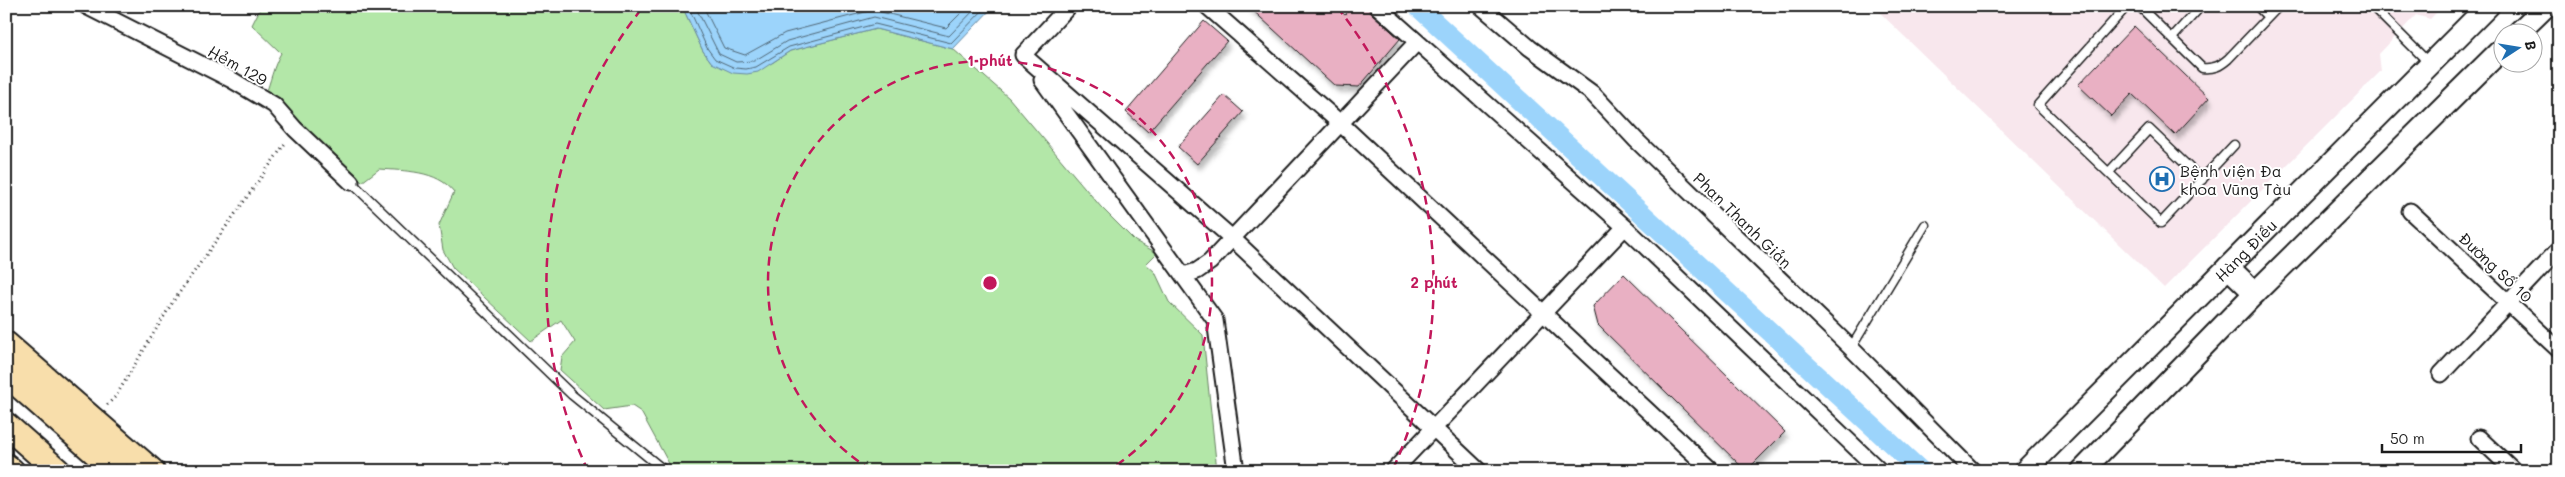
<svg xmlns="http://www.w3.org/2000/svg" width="2565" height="477" font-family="Mali,sans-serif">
<defs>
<filter id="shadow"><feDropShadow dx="3" dy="5.5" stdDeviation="2.5" flood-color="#0004"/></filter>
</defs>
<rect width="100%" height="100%" fill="#fff"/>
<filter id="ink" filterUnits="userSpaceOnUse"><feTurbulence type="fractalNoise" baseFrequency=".02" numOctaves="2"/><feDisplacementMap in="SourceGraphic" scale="10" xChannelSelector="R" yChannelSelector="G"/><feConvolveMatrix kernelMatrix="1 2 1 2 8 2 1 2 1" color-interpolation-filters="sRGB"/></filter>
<g filter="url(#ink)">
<path fill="#f8e7ed" d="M1873,6H2443L2430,19L2416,15L2379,54L2381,71L2164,288Z"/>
<path fill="#b3e7a8" stroke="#688262" d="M256,6H682L703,51L712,63H772L790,51L876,29L953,49L1009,98L1101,207L1135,241L1157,253L1146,264L1155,272L1169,302L1203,335L1217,471H673L641,412L632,406L604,410L560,370L562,357L575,342L561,320L531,341L453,268L443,250L439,225L454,192C437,170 405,171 379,169L362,182L297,131L265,96C271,81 273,67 281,53L252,25L260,9Z"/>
<path fill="#9cd4fb" stroke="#698aa2" d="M682,6H994L953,49L876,29L790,51L758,72L747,74L733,73L712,63L703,51Z"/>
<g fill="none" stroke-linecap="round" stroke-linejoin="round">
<path stroke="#4f6675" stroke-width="1" d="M688,6L707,48L715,59L735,68L746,69L756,67L789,47L875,24L951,43L987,6
M695,6L719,54L736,62L754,61L787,41L874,17L949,36L978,6
M703,6L724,48L745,55L785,33L873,10L946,28L968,6"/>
<path stroke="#9cd4fb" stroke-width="20" d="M1417,6L1921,471"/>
</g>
<path fill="#e9b0c3" stroke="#1c1c1c" filter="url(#shadow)" d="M1248,6H1335L1345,15L1353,6H1368L1371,13L1400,39L1359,87L1335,86Z
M1204,21L1227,41L1148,132L1126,112Z
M2134,26L2209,98L2175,135L2132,94L2111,116L2078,85Z
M1224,95L1243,112L1197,164L1178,147Z
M1624,274L1785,432L1746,471L1598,325L1593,306Z"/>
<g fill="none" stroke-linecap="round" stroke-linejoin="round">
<defs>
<path id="service" d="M2127,6L2038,105L2161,223L2234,145
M2139,6L2202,68C2214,69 2220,66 2228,59L2279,6
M2257,6L2268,17
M2372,6L2429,63
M2172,38L2201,6
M2109,172L2149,129L2202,180
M351,182L572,395L665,471
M1851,348L1925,225"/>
<path id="minor" d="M86,6L232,80L274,105L295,129L351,182
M1207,6L1340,123L1712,471
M1377,6L1625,227L1880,471
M1481,6L1530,48L1592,93L1636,140L1851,348L1973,471
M1023,55L1233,239L1479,471
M1023,55L1069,6
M1042,80L1215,320L1236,471
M2410,211L2559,350
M1184,275L1197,271L1210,262L1417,42
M2441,374L2559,249
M2479,438L2514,471
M1393,471L1625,227"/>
<g id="secondary">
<path d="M2519,32L2546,6"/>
<path d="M2228,267L2255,293"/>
<path id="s1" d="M2025,471L2488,6"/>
<path d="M2082,471L2255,293L2502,49"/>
</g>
<path id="primary" d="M6,344L152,471
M6,374L116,471
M6,425L58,471
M6,466L12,471"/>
</defs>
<use href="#service" stroke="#1c1c1c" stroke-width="11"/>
<use href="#minor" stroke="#1c1c1c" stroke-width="19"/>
<use href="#secondary" stroke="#1c1c1c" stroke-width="25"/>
<use href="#primary" stroke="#1c1c1c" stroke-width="28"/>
<path stroke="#1c1c1c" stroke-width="3" stroke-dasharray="1 4" stroke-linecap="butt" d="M107,405L116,396L172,303L286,142"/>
<use href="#service" stroke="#fff" stroke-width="8"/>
<use href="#minor" stroke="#fff" stroke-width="15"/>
<use href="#secondary" stroke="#fff" stroke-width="21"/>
<use href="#primary" stroke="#f8deab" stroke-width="24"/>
</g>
</g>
<g fill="none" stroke="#c2185b" stroke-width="2.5" stroke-dasharray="9 6">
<path d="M871 470A222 222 0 1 1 1109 470"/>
<path d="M588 471A444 444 0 0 1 643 7M1337 7A444 444 0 0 1 1392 471"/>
</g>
<defs>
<symbol id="hospital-ring" viewBox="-11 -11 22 22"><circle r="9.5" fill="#fff" stroke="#1f6fb2" stroke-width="1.5"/><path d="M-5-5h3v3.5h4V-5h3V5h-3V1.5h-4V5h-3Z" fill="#1f6fb2"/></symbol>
</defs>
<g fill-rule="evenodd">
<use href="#hospital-ring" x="2148" y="165" width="28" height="28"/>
</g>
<g text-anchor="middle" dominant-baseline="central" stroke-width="4" stroke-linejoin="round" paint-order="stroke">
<g font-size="16" fill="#1c1c1c" stroke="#fff">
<text transform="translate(238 65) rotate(29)">Hẻm 129</text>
<text transform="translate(1743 220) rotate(44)">Phan Thanh Giản</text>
<text stroke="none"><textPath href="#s1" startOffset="312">Hàng Điều</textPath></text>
<text transform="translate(2496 267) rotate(43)">Đường Số 10</text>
</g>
<g font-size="16" fill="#1c1c1c" stroke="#fff" text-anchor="start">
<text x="2180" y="170">Bệnh viện Đa<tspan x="2180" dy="18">khoa Vũng Tàu</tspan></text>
</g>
</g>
<circle cx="990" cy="283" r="8" fill="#c2185b" stroke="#fff" stroke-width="2.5"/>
<g font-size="15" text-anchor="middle" font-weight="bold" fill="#c2185b" stroke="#fff" stroke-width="4" stroke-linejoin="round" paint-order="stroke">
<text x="990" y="66">1 phút</text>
<text x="1434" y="288">2 phút</text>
</g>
<rect width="2565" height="477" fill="none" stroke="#fff" stroke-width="25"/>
<rect x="12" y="12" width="2540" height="452" fill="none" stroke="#1c1c1c" stroke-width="2" filter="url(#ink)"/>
<g transform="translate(2518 48) rotate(78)"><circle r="24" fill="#ffffff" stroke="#a4a4a4"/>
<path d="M0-4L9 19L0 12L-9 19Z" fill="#1f6fb2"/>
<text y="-8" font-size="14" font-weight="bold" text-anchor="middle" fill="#1c1c1c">B</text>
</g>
<path d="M2382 444v8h139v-8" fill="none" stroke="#1c1c1c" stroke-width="2.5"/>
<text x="2390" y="444" font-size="15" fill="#1c1c1c" stroke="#ffffff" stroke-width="4" paint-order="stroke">50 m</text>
</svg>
